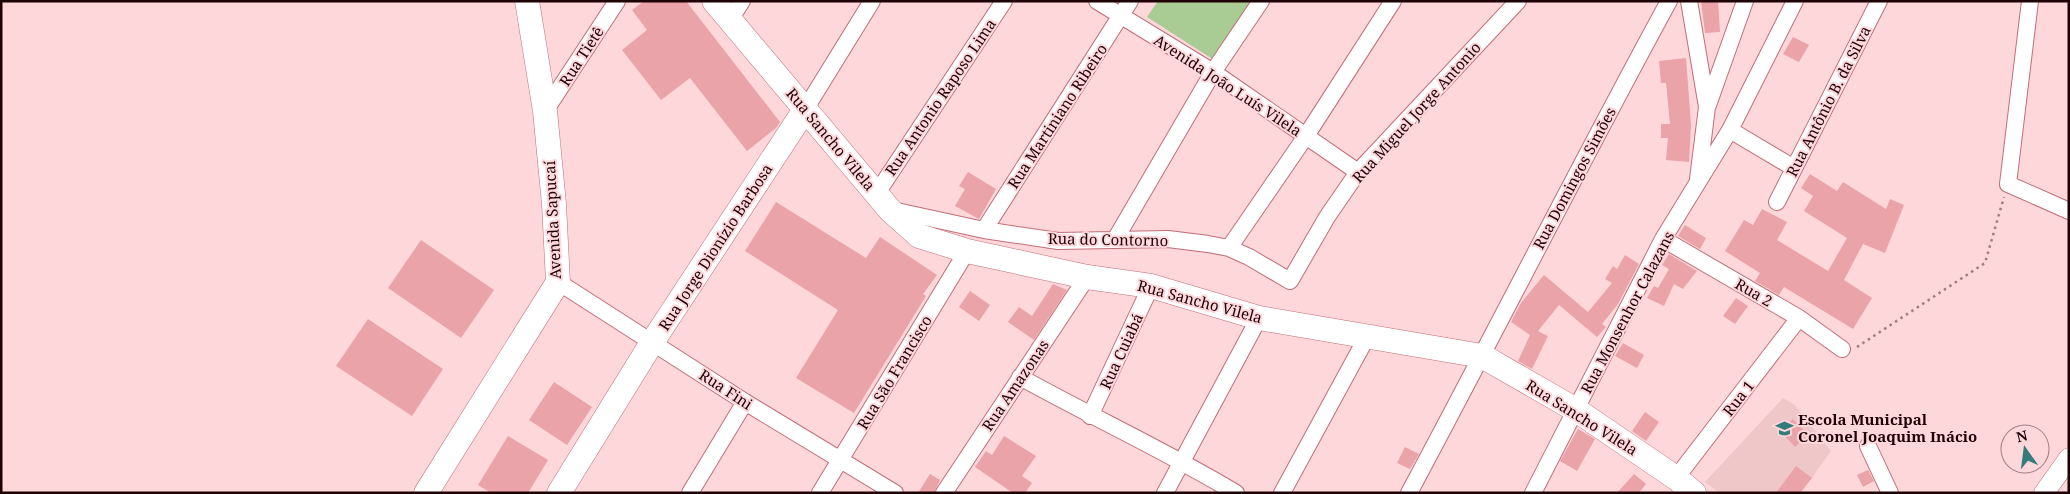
<svg xmlns="http://www.w3.org/2000/svg" width="2070" height="494" font-family="'Noto Serif',serif">
<rect width="100%" height="100%" fill="#fed7da"/>
<path fill="#f0c7c9" d="M1783,398L1795,405L1831,451L1801,493H1719L1705,482Z"/>
<path fill="#a9cb94" d="M1158,1H1268L1225,67L1147,17Z"/>
<path fill="#eaa3a8" d="M644,1H686L780,122L776,128L747,151L690,78L661,100L622,50L647,30L632,10Z
M1701,1H1718L1720,32L1705,33Z
M1793,37L1809,45L1799,62L1783,54Z
M1686,58L1691,125L1689,162L1666,160L1668,138H1661V124H1670L1666,83H1661L1659,61Z
M968,172L996,189L979,219L955,206L965,189L959,186Z
M1810,174L1837,191L1843,182L1886,209L1890,199L1904,205L1885,253L1863,244L1844,280L1872,298L1853,329L1784,287L1779,295L1755,281L1760,273L1725,251L1744,220L1753,225L1762,209L1787,222L1777,240L1828,271L1847,238L1804,211L1813,196L1801,188Z
M776,202L866,258L880,237L937,275L923,294L926,296L854,413L796,378L838,310L745,251Z
M1685,225L1706,238L1700,249L1678,236Z
M421,240L494,290L461,338L388,288Z
M1669,254L1697,271L1683,289L1674,284L1664,306L1647,298L1654,286L1658,288L1669,269L1662,265Z
M1625,255L1639,264L1618,304L1602,324L1606,327L1597,337L1559,305L1538,331L1548,336L1532,369L1518,361L1530,335L1511,322L1521,303L1544,275L1588,312L1612,283L1605,279L1613,266L1617,269Z
M1053,284L1067,290L1034,340L1008,322L1019,307L1032,316Z
M970,291L990,305L979,321L959,307Z
M1736,298L1748,306L1735,324L1723,316Z
M368,319L443,369L412,416L336,366Z
M1623,343L1644,355L1637,368L1615,356Z
M554,382L592,407L567,445L529,420Z
M1645,412L1659,422L1646,441L1632,431Z
M1793,419L1808,435L1795,447L1780,431Z
M1578,429L1595,439L1577,471L1560,461Z
M508,436L548,460L528,493H491L478,485Z
M1004,436L1036,456L1022,476L1032,483L1025,493H1013L975,467L986,451L992,455Z
M1405,447L1419,454L1410,469L1397,463Z
M1796,466L1812,478L1800,493H1776Z
M1868,470L1874,481L1863,487L1857,475Z
M930,474L940,480L934,493H918Z
M1634,474L1646,484L1639,493H1617Z"/>
<g fill="none" stroke-linecap="round" stroke-linejoin="round">
<defs>
<path id="minor" d="M1097,1L1213,72L1358,172
M1689,1L1707,107L1698,179
M2030,1L2008,184L2069,211
M730,20L742,1
M1708,105L1745,1
M806,108L872,1
M545,111L617,1
M1730,130L1794,168
M877,193L1004,1
M1777,202L1879,1
M892,210L984,230L1058,241L1168,239L1208,244L1229,248L1249,257L1290,281L1327,217L1358,172L1518,1
M984,230L1130,1
M1116,238L1213,72L1261,1
M1663,239L1799,318L1842,349
M1229,248L1306,136L1393,1
M558,282L745,402L895,493
M1020,377C1092,417 1166,451 1236,493
M1090,416L1151,286
M1868,446L1890,493
M1676,478L1799,318
M690,493L745,402
M820,493L967,251
M944,493L1087,277
M1165,493L1259,318
M1282,493L1368,335
M1409,493C1497,329 1580,164 1669,1
M1533,493L1663,239L1730,130L1795,1"/>
<path id="tertiary" d="M2044,493L2069,458"/>
<path id="secondary" d="M714,1L890,210L919,236L967,251L1087,277L1151,286L1259,318L1482,356L1576,410L1676,478L1694,493
M426,493L558,282L554,204L545,111L527,1
M559,493L653,341L806,108"/>
</defs>
<use href="#minor" stroke="#c26d76" stroke-width="18"/>
<use href="#tertiary" stroke="#c26d76" stroke-width="21"/>
<use href="#secondary" stroke="#c26d76" stroke-width="25"/>
<path stroke="#9d7b7e" stroke-width="2.5" stroke-dasharray="2.5 4" stroke-linecap="butt" d="M1857,347L1985,263L2004,197"/>
<use href="#minor" stroke="#fff" stroke-width="16"/>
<use href="#tertiary" stroke="#fff" stroke-width="20"/>
<use href="#secondary" stroke="#fff" stroke-width="24"/>
</g>
<defs>
<symbol id="school-bare" viewBox="-9 -9 18 18"><path d="M0-5L7-2L0 1L-7-2ZM-4 1L0 2.5L4 1V4Q0 6-4 4Z" fill="#337c7b" stroke="#fed7da" stroke-width="2.5" paint-order="stroke"/></symbol>
</defs>
<g fill-rule="evenodd">
<use href="#school-bare" x="1772" y="416" width="25" height="25"/>
</g>
<g text-anchor="middle" dominant-baseline="central" stroke-width="4" stroke-linejoin="round" paint-order="stroke">
<g font-size="15" fill="#1e0105" stroke="#fed7da">
<text transform="translate(581 56) rotate(-57)">Rua Tietê</text>
<text transform="translate(1228 85) rotate(33)">Avenida João Luís Vilela</text>
<text transform="translate(940 97) rotate(-56)">Rua Antonio Raposo Lima</text>
<text transform="translate(1828 101) rotate(-63)">Rua Antônio B. da Silva</text>
<text transform="translate(1416 112) rotate(-48)">Rua Miguel Jorge Antonio</text>
<text transform="translate(1057 116) rotate(-57)">Rua Martiniano Ribeiro</text>
<text transform="translate(831 139) rotate(50)">Rua Sancho Vilela</text>
<text transform="translate(1574 178) rotate(-62)">Rua Domingos Simões</text>
<text transform="translate(552 220) rotate(-93)">Avenida Sapucaí</text>
<text transform="translate(1108 239) rotate(1)">Rua do Contorno</text>
<text transform="translate(715 247) rotate(-57)">Rua Jorge Dionízio Barbosa</text>
<text transform="translate(1754 292) rotate(30)">Rua 2</text>
<text transform="translate(1200 301) rotate(15)">Rua Sancho Vilela</text>
<text transform="translate(1627 312) rotate(-62)">Rua Monsenhor Calazans</text>
<text transform="translate(1121 351) rotate(-65)">Rua Cuiabá</text>
<text transform="translate(894 372) rotate(-59)">Rua São Francisco</text>
<text transform="translate(1015 385) rotate(-56)">Rua Amazonas</text>
<text transform="translate(726 389) rotate(33)">Rua Fini</text>
<text transform="translate(1738 398) rotate(-52)">Rua 1</text>
<text transform="translate(1582 417) rotate(32)">Rua Sancho Vilela</text>
</g>
<g font-size="15" font-weight="bold" fill="#1e0105" stroke="#fed7da" text-anchor="start">
<text x="1798" y="419">Escola Municipal<tspan x="1798" dy="17">Coronel Joaquim Inácio</tspan></text>
</g>
</g>
<rect width="2070" height="494" fill="none" stroke="#1e0105" stroke-width="5"/>
<g transform="translate(2025 449) rotate(346)"><circle r="24" fill="#fed7da" stroke="#a48185"/>
<path d="M0-4L9 19L0 12L-9 19Z" fill="#337c7b"/>
<text y="-8" font-size="14" font-weight="bold" text-anchor="middle" fill="#1e0105">N</text>
</g>
</svg>
